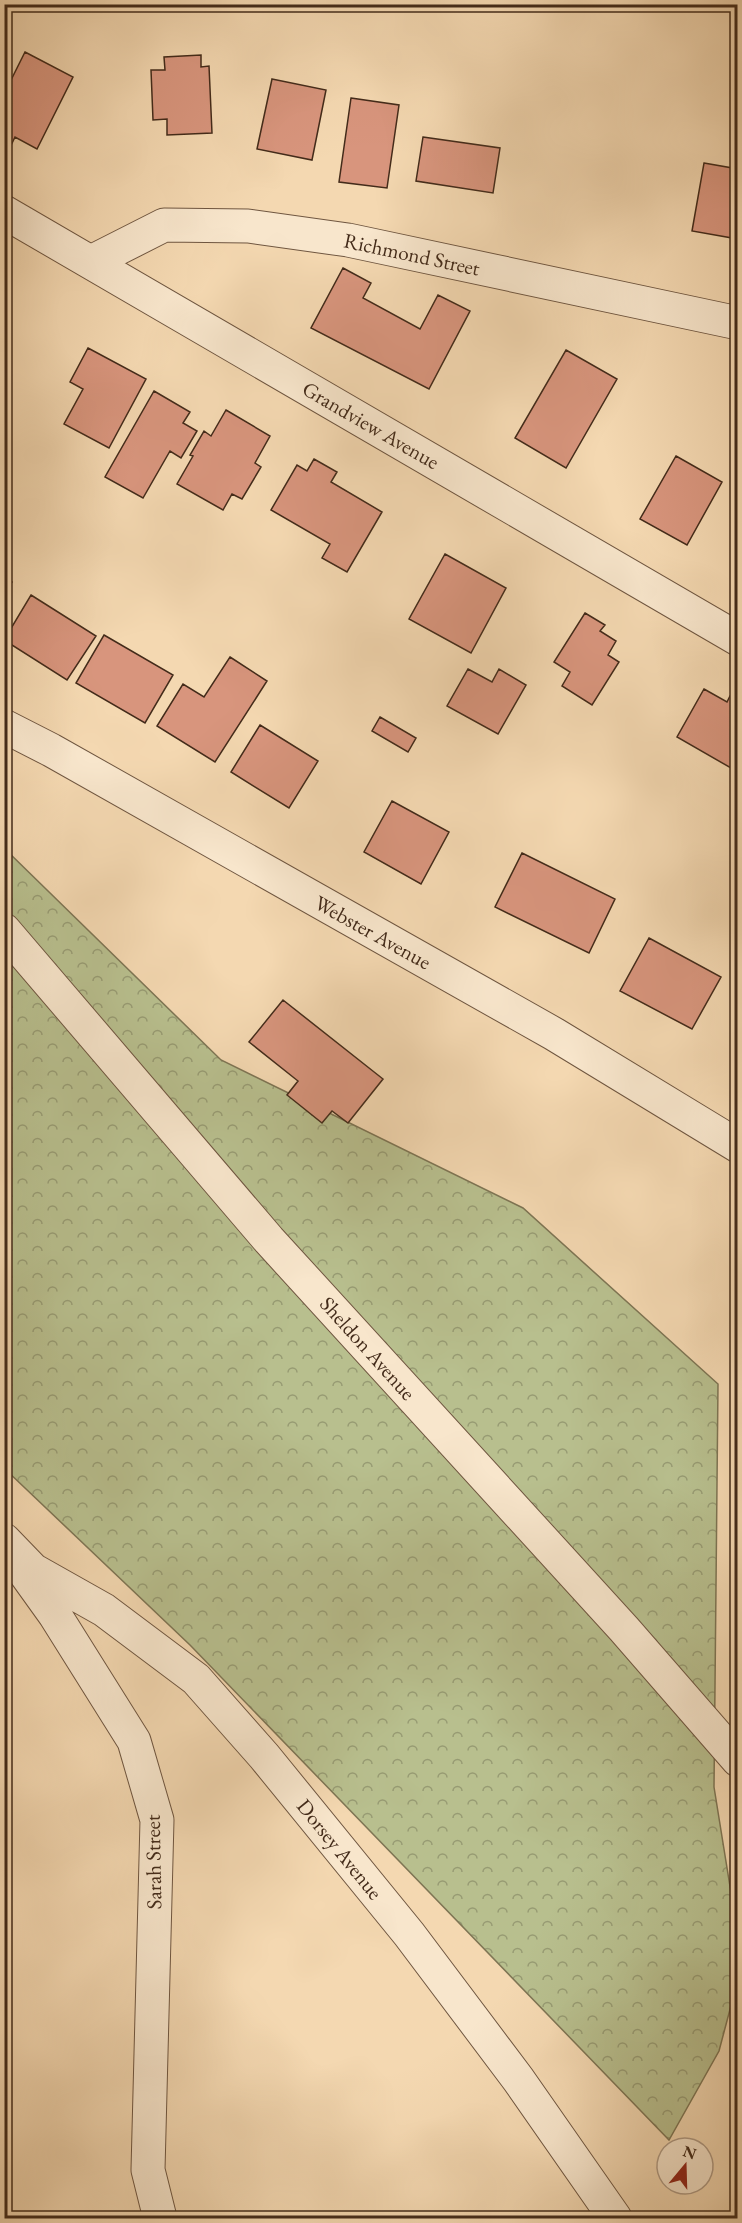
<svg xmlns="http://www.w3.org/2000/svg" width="742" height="2223" font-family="'EB Garamond',serif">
<defs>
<pattern id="forest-crowns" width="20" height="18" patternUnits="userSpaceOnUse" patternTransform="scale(1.5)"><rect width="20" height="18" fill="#b8bf8e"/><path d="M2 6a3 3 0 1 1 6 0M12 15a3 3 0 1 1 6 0" fill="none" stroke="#979b73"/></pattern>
</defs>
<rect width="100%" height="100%" fill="#f4d8b1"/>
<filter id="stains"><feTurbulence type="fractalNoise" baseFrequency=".00333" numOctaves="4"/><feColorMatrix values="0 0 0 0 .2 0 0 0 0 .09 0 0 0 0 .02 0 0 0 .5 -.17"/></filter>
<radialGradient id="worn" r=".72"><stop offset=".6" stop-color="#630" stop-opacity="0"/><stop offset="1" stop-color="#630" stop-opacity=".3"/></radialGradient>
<path fill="url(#forest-crowns)" stroke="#7e7554" stroke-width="1.5" d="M4,848L221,1060L523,1208L718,1384L714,1787L737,1930V1983L719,2051L669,2140L190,1645L5,1469Z"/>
<path fill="#d8957d" stroke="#432b1a" stroke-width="1.5" d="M25,52L73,77L37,149L15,137L5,158L4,87L7,88Z
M201,55V67L209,66L212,133L167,135V119L153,120L151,70H165L164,57Z
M272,79L326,90L312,160L257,149Z
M351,98L399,105L387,188L339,182Z
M423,137L500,148L493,193L416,181Z
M704,163L738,169V239L692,231Z
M343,268L371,283L363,298L420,329L438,295L470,311L429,389L311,328Z
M88,348L146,379L109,448L64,424L83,389L70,382Z
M566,350L617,379L566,468L515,438Z
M154,391L190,412L183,423L197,431L181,458L170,451L143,498L105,477Z
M226,410L270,436L255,463L261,467L242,499L232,494L223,510L177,484L193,456L190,455L204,431L211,436Z
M676,456L722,482L687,545L640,519Z
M314,459L337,472L331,482L382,512L347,572L322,558L330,544L271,510L297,465L307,471Z
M445,554L506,588L471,653L409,619Z
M4,578L12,582L4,595Z
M31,595L96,636L67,680L4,640Z
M585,613L605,625L600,631L616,641L608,655L619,662L592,705L562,686L570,672L554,662Z
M104,635L173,675L145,723L76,683Z
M230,657L267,681L215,762L157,726L183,684L204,697Z
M468,669L492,682L499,669L526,685L498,734L447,706Z
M704,689L727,702L730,696L738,700V772L677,737Z
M380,717L416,738L408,752L372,731Z
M260,725L318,761L289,808L231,772Z
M392,801L449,832L421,884L364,852Z
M522,853L615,899L589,953L495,907Z
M649,938L721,977L692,1029L620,991Z
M283,1000L383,1079L348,1123L332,1111L322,1123L287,1095L298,1081L249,1042Z"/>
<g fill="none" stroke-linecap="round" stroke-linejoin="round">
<defs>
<path id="minor" d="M4,212L738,639
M91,262L164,225L248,226L348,240L738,323
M4,726L51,750L554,1034L738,1146
M4,930L269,1240L624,1629L738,1760
M4,1540L33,1570L104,1610L196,1679L264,1756L409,1934L518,2079L615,2218
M22,1569L55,1615L134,1741L157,1820L148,2170L160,2218"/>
</defs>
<use href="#minor" stroke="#6f5640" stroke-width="35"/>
<use href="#minor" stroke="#f8e6cc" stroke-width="33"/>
</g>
<g text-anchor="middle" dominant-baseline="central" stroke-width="6" stroke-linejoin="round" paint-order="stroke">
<g font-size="21" fill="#432b1a" stroke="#f8e6cc">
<text transform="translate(412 254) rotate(12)">Richmond Street</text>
<text transform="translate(371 425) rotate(30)">Grandview Avenue</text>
<text transform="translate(373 932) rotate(29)">Webster Avenue</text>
<text transform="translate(368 1348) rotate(48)">Sheldon Avenue</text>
<text transform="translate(340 1849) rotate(51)">Dorsey Avenue</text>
<text transform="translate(153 1862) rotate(-91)">Sarah Street</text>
</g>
</g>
<rect width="742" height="2223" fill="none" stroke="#f4d8b1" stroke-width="24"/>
<rect x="6" y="6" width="730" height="2211" fill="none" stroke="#432b1a" stroke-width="3"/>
<rect x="12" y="12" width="718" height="2199" fill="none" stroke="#432b1a" stroke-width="1.5"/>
<g transform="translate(685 2166) rotate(19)"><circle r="28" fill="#f8e6cc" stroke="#b09b85" stroke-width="1.5"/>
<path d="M0-4.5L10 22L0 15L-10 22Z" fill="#8f2418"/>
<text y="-9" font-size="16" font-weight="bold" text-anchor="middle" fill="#432b1a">N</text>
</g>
<rect width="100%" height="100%" filter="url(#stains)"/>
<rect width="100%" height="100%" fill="url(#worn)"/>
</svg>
